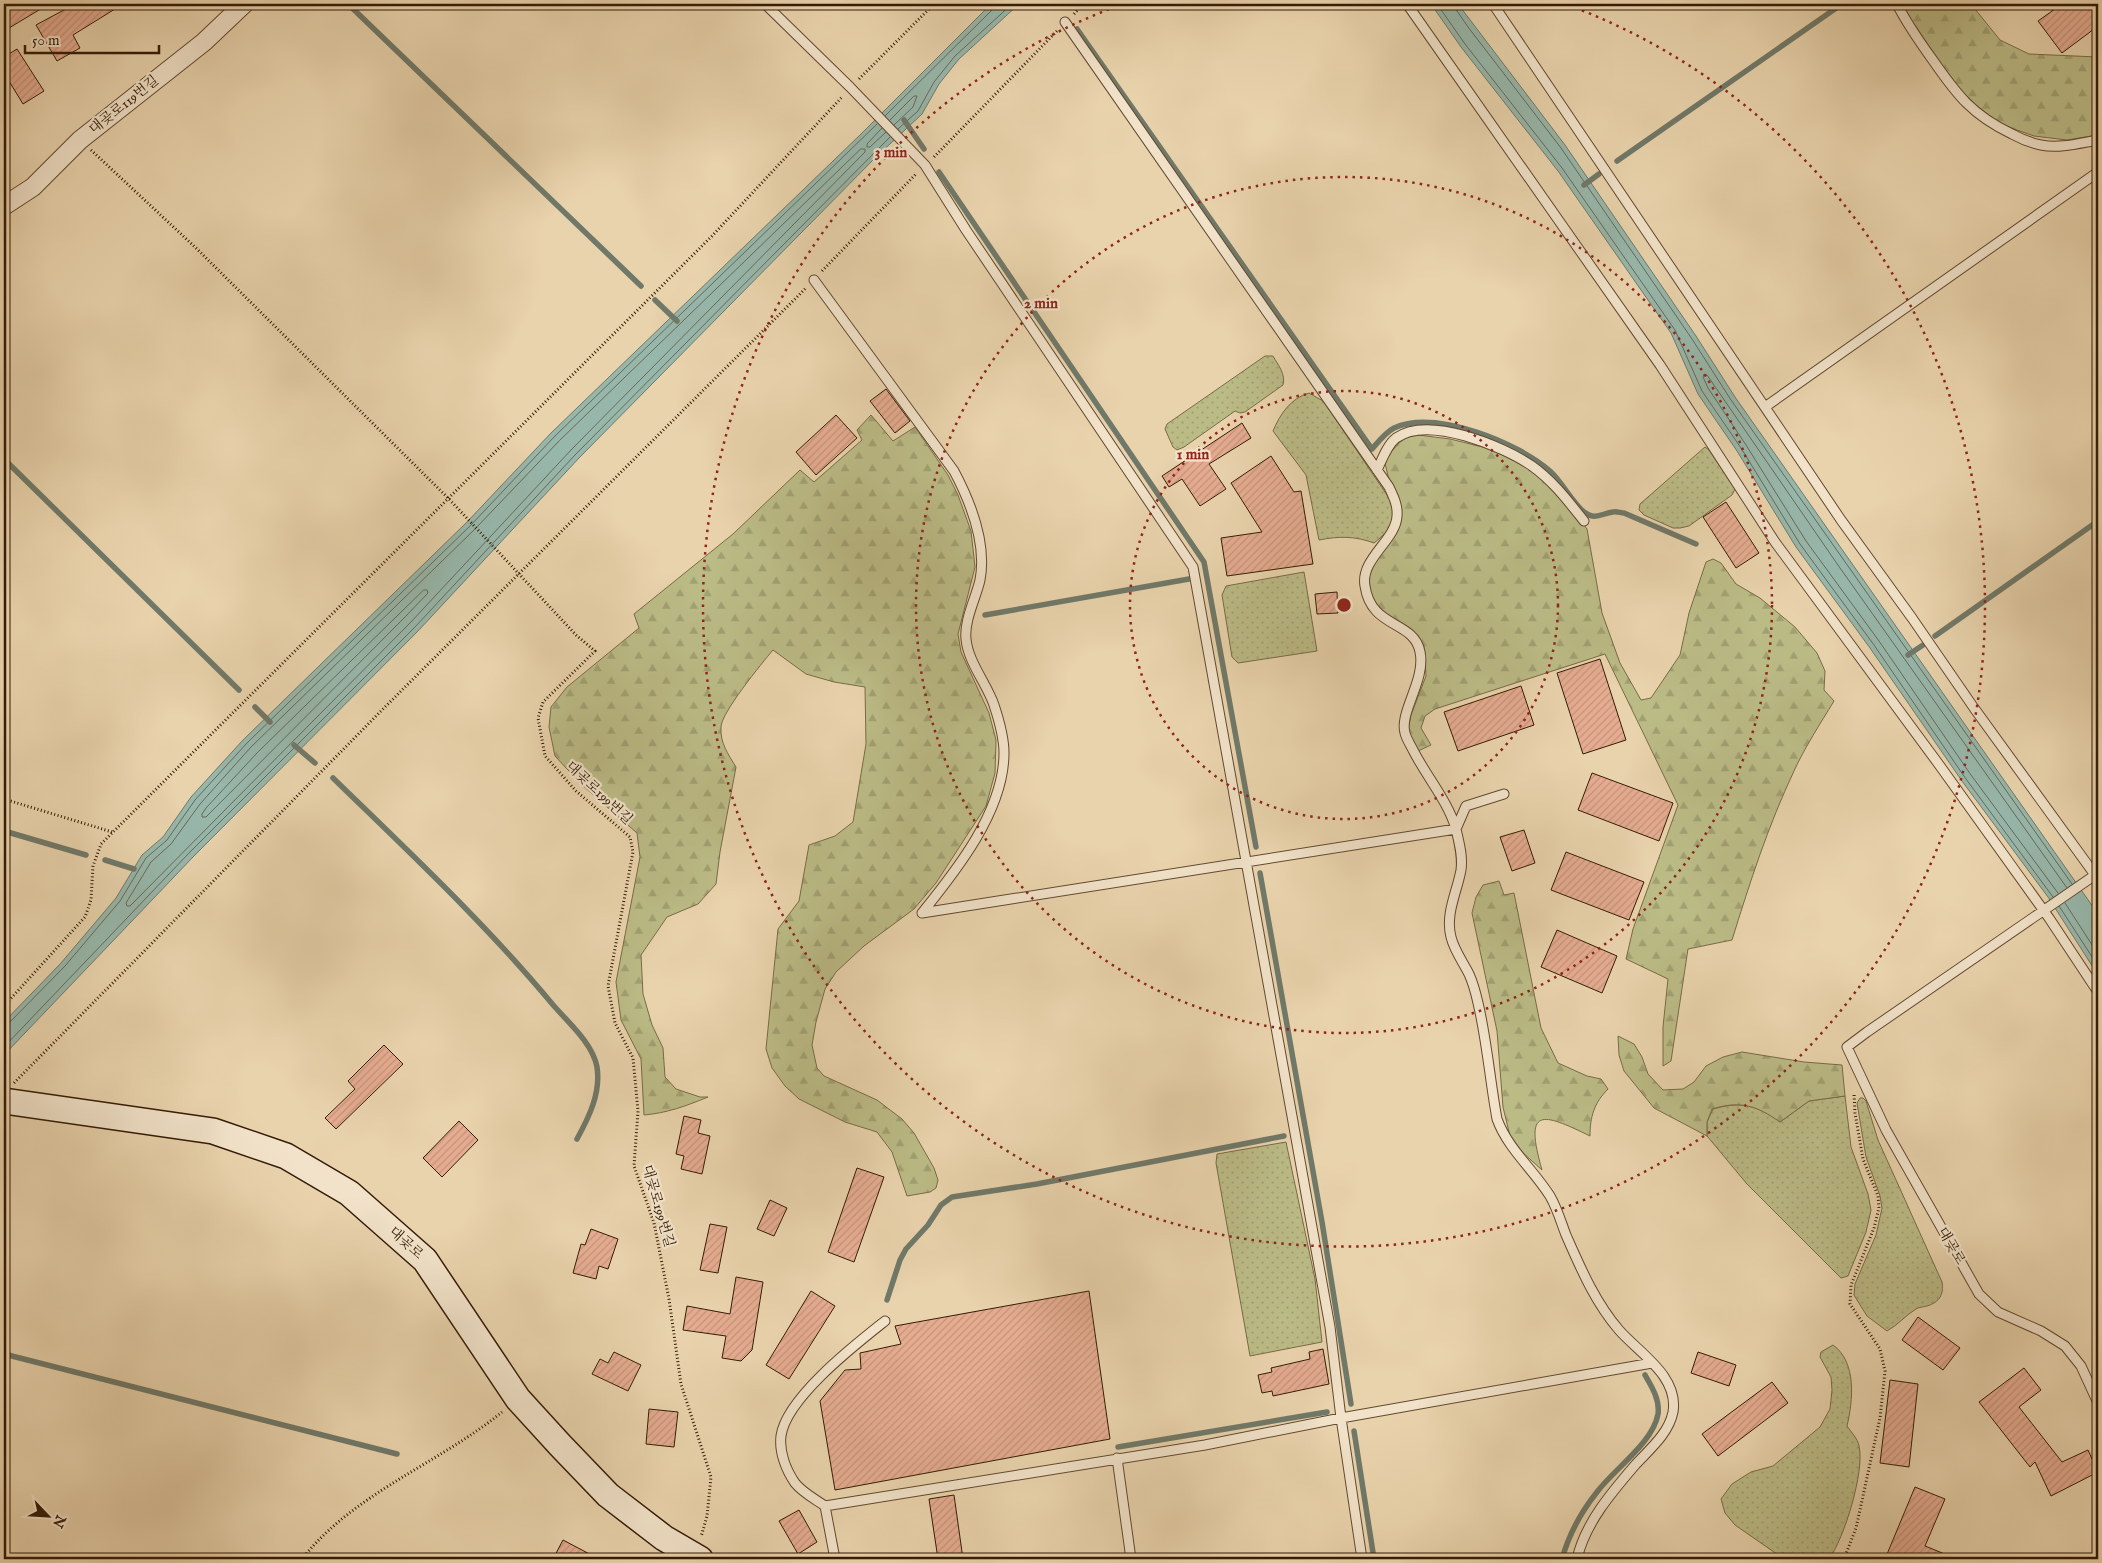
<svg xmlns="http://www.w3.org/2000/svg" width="2102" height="1563" font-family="'IM FELL English','Noto Serif KR',serif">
<defs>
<pattern id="grass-dots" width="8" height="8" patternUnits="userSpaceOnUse" patternTransform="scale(1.25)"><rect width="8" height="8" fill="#bbbb86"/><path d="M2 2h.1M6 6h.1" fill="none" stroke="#a1a072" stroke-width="1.8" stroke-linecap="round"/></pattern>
<pattern id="forest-firs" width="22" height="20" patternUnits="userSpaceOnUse" patternTransform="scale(1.25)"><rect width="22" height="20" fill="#bbbb86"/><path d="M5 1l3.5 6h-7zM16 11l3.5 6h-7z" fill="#a1a072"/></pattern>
<pattern id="building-hatch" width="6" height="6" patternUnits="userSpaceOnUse" patternTransform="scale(1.25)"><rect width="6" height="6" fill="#e5ac90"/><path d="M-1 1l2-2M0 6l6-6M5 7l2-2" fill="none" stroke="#c5937b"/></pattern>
</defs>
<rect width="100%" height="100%" fill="#e9d3ac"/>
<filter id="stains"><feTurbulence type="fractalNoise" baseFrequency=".004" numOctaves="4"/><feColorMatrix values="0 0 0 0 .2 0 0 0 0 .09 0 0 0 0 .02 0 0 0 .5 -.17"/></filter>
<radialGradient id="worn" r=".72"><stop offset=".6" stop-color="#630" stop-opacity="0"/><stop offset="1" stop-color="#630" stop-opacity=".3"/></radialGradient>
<path fill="url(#grass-dots)" stroke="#786b46" d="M1265,356H1273C1278,365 1286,374 1283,385L1245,412L1240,413L1235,411L1184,447L1177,450L1173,447L1165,429L1167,424Z
M1309,393L1323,401L1330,411L1389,498C1391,502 1395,509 1395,513C1394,526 1383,536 1374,543C1355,536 1339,536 1319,540L1306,475L1273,431C1280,414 1291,398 1309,393Z
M1705,447L1709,450L1735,489L1732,495L1689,526L1680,528H1673L1644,515L1639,510L1640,504Z
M1304,572L1317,651L1238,663L1232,657L1222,595L1226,586Z
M1845,1096L1851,1147L1868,1194L1871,1210L1866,1232L1848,1276L1841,1278L1747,1184L1707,1136V1122L1713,1109C1741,1101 1757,1105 1780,1122L1809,1101Z
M1860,1098H1863L1866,1101L1878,1140L1942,1282C1944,1294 1940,1302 1927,1306C1924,1307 1919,1307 1916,1309C1906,1315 1898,1325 1887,1331L1867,1316L1854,1295L1855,1284L1876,1235L1882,1208L1880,1196L1866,1157L1857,1103Z
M1286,1142L1315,1279L1322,1342L1250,1356L1216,1163L1217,1154Z
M1833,1345C1857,1362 1853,1401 1847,1426C1851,1432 1858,1439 1859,1446C1865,1471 1844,1539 1829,1559H1784L1735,1525L1725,1513L1721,1499L1732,1484L1751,1472L1773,1466L1820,1427L1830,1409L1832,1390L1831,1377L1820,1357L1821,1352Z"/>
<path fill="url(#forest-firs)" stroke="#786b46" d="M1902,4H1971L2000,40L2029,54L2098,57V135L2067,140L2034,136L2000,124L1976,105L1954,83L1910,18Z
M871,415L893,441L915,427L948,475L958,495L971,531L975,567L958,634L961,652L989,713L996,740L995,773L986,806L936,883L914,909L864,946L836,972L825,989L816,1022L812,1045L817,1068L824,1076L877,1100L902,1119L914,1133L934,1168L938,1180L936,1188L930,1192L907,1196L892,1152L877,1132L845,1122L799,1099L785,1086L772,1068L766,1049L778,929L799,901L809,845L835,836L853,822L866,744L865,687L834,682L806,674L773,650C762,663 721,713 721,727C720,743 728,754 736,767L720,852L716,884L698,904L667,917L641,955L643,994L652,1025L663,1048L665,1077L676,1089L700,1097H708C686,1106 667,1113 644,1115L641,1059L621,1020L616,982L640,857L637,833L582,785L555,756L549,727L551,707L567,687L639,628L634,614L733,534L800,470L814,482L862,440L857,430Z
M1418,435L1450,439L1491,449L1531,465L1559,490L1587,529L1602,613L1620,663L1641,700L1651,698L1680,655L1689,613L1706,562L1713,559L1721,563L1736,584L1760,598L1795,627L1817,653L1825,671L1824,690L1834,701C1820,724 1805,747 1794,771C1768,826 1750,882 1732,940L1688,949L1671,1061L1663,1066V1027L1668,979L1626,959L1633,929L1678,805L1605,654L1435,709L1425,716L1421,728L1431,745L1418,751L1408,731L1411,715L1426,676L1424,646L1418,636L1376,608L1367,582L1376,558L1391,538L1399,501L1388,476L1385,463L1391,452L1399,443L1407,437Z
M1499,881L1504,895L1514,893L1541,1028L1558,1063L1587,1076L1601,1079L1608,1089C1594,1103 1590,1117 1590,1136C1541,1112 1524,1107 1542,1170L1522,1152L1510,1136L1503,1107L1497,1031L1472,913L1476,897L1483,885Z
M1618,1036L1634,1044L1642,1057L1648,1074L1663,1090L1683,1089L1694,1082L1706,1066L1723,1057L1742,1052L1804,1062L1842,1065L1845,1096L1809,1101L1780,1122C1757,1106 1741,1100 1712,1109L1707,1122V1136L1654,1108L1624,1071L1619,1055Z"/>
<path fill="#97b7ab" stroke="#707969" d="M991,4H1019L959,59L939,84L922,114L875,158L579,458L418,631L194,856L4,1055V1022L61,963L116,898L142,855L163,837L191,797L243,740L467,522L551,433L861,134Z
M1431,4H1458L1565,145L1696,336L1735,397L2098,914V975L2048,897L1962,781L1870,648L1796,547L1737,451L1698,394L1671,333L1558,171L1461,47Z"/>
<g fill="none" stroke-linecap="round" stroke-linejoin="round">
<path stroke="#666958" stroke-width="1" d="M1437,4L1465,44L1562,168L1675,330L1702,391L1741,448L1800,544L1874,645L1966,779L2053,897
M1454,4L1455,8L1468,27L1561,148L1692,339L1731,400L2072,884
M885,116L993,9L994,4
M890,120L914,96H917L913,107L894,125
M882,128L867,144V147H870L886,132
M898,129L918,111L934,82L955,56L1012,4
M861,149H865V152L571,450L410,623L130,906H127L126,903L151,862L171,844L200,804L251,747L475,529L559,441Z
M424,590H427L428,593L405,617L206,817H202V814L206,808L257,753Z
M2058,893L1971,775L1879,641L1806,541L1746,445L1708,388L1703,377L1704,374L1707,375L1840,568L2067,888
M2065,903L2098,954
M2059,906L2098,966
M4,1025L9,1023L65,966L120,901L146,858L167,840L195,800L247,743L471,525L555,436L877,124
M4,1047L190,852L415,627L575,455L890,137"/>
<path stroke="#707969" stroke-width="5.5" d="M348,4L641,286
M1059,4L1062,7
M1077,29L1372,449C1378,442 1386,432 1394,428C1436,409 1518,443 1550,471C1563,483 1571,501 1584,512C1596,521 1602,513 1613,512C1616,511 1621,513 1624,513L1696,544
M904,120L924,149
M1617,161L1842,4
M939,172L1204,562L1256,847
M1584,185L1599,174
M655,300L677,321
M4,459L239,690
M985,615L1189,579
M1935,636L2098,521
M1908,655L1923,645
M255,707L270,722
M294,745L315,763
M333,778C409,852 486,924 554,1006C569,1023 593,1044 597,1067C601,1093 589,1117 577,1139
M4,831L86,855
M105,860L134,869
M1260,873L1322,1222L1351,1404
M887,1300L900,1260L906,1249L928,1225L941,1205L952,1197L1037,1184L1284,1136
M4,1354L397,1454
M1354,1431L1374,1559
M1118,1447L1327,1412
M1562,1559C1569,1534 1581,1512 1597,1492C1614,1469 1653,1443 1658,1414C1660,1400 1652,1387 1645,1375"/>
</g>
<path fill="url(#building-hatch)" stroke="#351b05" d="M4,4H49L4,31Z
M75,4H123L73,35L80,48L57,61L36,25Z
M2062,4H2088L2098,17V26L2062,53L2038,21Z
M17,49L44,91L23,104L4,73V57Z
M886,389L910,421L895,433L870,401Z
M836,415L857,438L816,475L796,452Z
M1242,423L1251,438L1209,464L1226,489L1200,506L1182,479L1169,487L1162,476Z
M1271,456L1294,492L1301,491L1313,564L1227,576L1221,538L1262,532L1231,483Z
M1726,502L1759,553L1736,568L1703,517Z
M1337,592L1338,613L1317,614L1315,594Z
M1600,659L1626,740L1583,754L1557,673Z
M1521,686L1534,725L1458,751L1444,712Z
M1592,773L1673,803L1659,841L1578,810Z
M1524,830L1535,863L1512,871L1500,837Z
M1566,852L1644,882L1629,920L1551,890Z
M1557,930L1617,956L1602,993L1541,967Z
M384,1045L403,1064L336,1129L325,1118L355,1089L348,1081Z
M684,1116L701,1120L698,1133L710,1136L702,1174L681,1169L684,1156L676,1154Z
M459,1121L478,1140L442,1177L423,1158Z
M857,1168L884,1177L854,1262L828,1252Z
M770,1200L787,1208L774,1236L757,1229Z
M710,1224L727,1227L718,1273L700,1270Z
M591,1229L618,1239L608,1269L599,1266L596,1279L573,1273L581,1244L585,1245Z
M736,1277L763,1282L752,1350L741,1361L722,1358L726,1336L683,1330L687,1306L730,1314Z
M811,1291L835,1306L789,1379L766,1365Z
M1089,1291L1110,1439L835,1490L820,1401L845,1370L861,1369L860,1353L901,1344L895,1326Z
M1918,1317L1960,1348L1943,1370L1902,1340Z
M1323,1349L1329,1384L1273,1396L1272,1391L1262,1393L1258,1375L1272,1372L1271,1368L1310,1359L1309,1352Z
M614,1352L641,1365L628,1391L592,1374L600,1359L608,1363Z
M1698,1352L1736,1365L1729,1386L1691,1373Z
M2024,1368L2041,1390L2019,1407L2062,1462L2088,1450L2098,1472L2051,1496L2035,1462L2030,1467L1979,1402Z
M1890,1380L1918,1384L1909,1467L1880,1463Z
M1772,1382L1788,1403L1718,1456L1702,1434Z
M649,1409L678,1412L674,1447L646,1444Z
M1915,1487L1945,1499L1925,1546L1957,1559H1885Z
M954,1495L963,1559H938L929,1499Z
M799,1510L817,1542L798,1554L779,1521Z
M563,1540L599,1559H553Z"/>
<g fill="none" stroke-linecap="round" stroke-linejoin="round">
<defs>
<path id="lane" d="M765,4L850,87L925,165L966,230L1193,567L1330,1327L1341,1418L1362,1559
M1407,4L1660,365L1775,542L1940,766L2049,918L2098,992
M1493,4L1841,520L1912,618L1974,708L2098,879
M1897,4C1907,24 1919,41 1932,59C1957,95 1972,115 2012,134C2021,139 2031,143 2041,145C2059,149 2080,143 2098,140
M1065,22L1389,487C1393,496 1398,505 1397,516C1396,540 1360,559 1365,586C1371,629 1414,620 1420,652C1426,680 1399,712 1405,733C1406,738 1410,744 1413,750C1426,776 1448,801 1456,829C1459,843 1463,856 1461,870C1457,892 1445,914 1451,937C1454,950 1463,962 1469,974C1473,983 1476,994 1478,1003C1487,1041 1490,1081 1497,1119C1508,1149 1533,1169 1550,1196C1557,1208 1561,1222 1566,1235C1581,1269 1595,1302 1619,1330C1639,1353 1679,1376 1673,1412C1669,1433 1650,1449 1636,1464C1612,1492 1585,1523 1577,1559
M814,280L954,471C971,503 987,543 980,580C976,598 964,620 966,639C968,662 987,684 994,705C999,720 1004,738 1004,753C1004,811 956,871 922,913
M1765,407L2098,172
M1377,470C1382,460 1387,445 1396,438C1428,415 1503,446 1532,466C1553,481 1568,501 1584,521
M2098,873L1867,1032L1847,1047L1886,1130L1979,1294L1998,1312L2041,1331L2065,1346L2081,1366L2098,1403
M922,913L1456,829L1466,806L1504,794
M1117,1458L1131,1559
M825,1506C815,1499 803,1493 795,1483C786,1470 779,1452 781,1436C786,1398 856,1344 885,1321
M835,1559L825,1506L1205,1445L1341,1418L1652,1363"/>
<path id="street" d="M4,206L33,187L80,140L204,42L244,4"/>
<path id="secondary" d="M4,1101L213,1131L286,1156L349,1193L425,1260L518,1399L560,1445L608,1495L664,1538L700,1559"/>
</defs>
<use href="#lane" stroke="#62492f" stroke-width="11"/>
<use href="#street" stroke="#62492f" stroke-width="20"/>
<use href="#secondary" stroke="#351b05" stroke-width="28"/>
<path stroke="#351b05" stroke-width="3" stroke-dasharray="1 2.5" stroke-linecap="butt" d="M1074,14L1083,4
M859,79L934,4
M91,150L196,248L449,499L576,635L595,651L543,702L538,718L545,756L576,791L630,837L633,852L608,986L615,1023L633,1058L638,1111L634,1166L654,1223L669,1299L681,1384L711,1477L707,1516L701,1537
M934,157L1057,31
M822,271L917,173
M4,799L112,832
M4,1006L85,917L91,900L93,866L101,844L712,236L843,96
M14,1083L385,707L806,288
M302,1559C354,1493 438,1464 502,1412
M1844,1559L1856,1528L1880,1418L1885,1371L1880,1349L1850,1304L1851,1285L1874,1228L1879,1208L1878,1196L1863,1159L1855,1113L1854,1093"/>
<use href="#lane" stroke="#f1e2c9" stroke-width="9"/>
<use href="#street" stroke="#f1e2c9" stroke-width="18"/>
<use href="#secondary" stroke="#f1e2c9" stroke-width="25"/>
</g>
<g fill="none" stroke="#8f2418" stroke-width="2.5" stroke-dasharray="2.5 5">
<circle cx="1344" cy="605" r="214"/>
<circle cx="1344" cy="605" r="428"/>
<path d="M1568 5A641 641 0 1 1 1120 5"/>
</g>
<g text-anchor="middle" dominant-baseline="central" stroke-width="4.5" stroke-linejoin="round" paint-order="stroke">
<g font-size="14" fill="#351b05" stroke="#f1e2c9">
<text transform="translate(124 105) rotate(-39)">대곶로119번길</text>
<text transform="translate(599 793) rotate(43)">대곶로199번길</text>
<text transform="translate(658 1206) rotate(74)">대곶로199번길</text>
<text transform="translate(406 1243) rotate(42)">대곶로</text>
<text transform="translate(1951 1246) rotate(60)">대곶로</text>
</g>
</g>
<circle cx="1344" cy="605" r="8" fill="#8f2418" stroke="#f1e2c9" stroke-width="2.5"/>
<g font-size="15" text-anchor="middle" font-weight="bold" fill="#8f2418" stroke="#f1e2c9" stroke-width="4.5" stroke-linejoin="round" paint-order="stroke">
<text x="891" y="157">3 min</text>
<text x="1041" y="308">2 min</text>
<text x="1193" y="459">1 min</text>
</g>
<rect width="2102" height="1563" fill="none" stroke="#e9d3ac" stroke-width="20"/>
<rect x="5" y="5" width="2092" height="1553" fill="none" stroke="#351b05" stroke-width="2.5"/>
<rect x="10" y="10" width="2082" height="1543" fill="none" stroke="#351b05"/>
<g transform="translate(48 1516) rotate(115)" stroke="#f1e2c9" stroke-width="4" paint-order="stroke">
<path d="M0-4L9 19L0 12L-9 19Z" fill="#351b05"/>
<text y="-8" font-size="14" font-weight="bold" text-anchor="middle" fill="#351b05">N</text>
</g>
<path d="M25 45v8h134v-8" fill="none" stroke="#351b05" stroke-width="2.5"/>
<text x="32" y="45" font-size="15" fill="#351b05" stroke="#f1e2c9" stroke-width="4" paint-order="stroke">50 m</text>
<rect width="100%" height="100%" filter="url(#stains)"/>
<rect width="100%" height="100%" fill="url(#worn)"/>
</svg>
